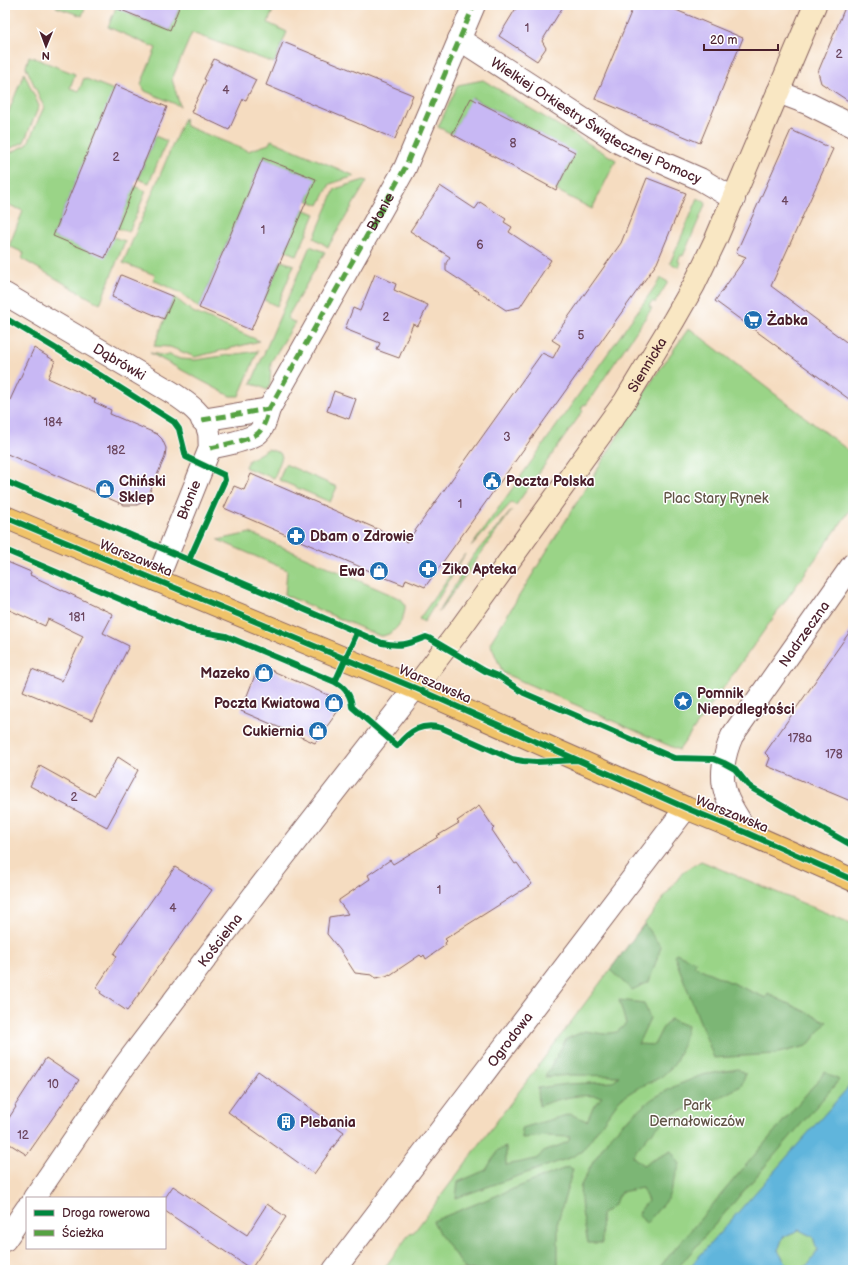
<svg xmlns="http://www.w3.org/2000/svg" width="858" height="1275" font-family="'Balsamiq Sans',sans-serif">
<rect width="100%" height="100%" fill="#fff"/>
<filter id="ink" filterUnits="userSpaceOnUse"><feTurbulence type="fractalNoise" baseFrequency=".025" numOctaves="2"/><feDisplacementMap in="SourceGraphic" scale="8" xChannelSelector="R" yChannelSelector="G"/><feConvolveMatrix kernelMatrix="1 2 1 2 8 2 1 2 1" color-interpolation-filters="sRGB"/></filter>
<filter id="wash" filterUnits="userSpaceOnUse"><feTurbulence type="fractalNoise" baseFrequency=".012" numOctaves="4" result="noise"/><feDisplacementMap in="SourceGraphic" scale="16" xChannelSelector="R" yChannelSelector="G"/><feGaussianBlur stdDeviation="0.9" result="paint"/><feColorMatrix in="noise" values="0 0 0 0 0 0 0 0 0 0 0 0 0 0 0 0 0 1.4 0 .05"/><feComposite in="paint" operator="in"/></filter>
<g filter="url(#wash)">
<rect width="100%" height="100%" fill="#f5dcc0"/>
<path fill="#9ad487" stroke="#727a59" d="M57,5H86L82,16L56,7Z
M117,5H134L131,15L170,30L180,5H275L268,23L287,32L274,63L192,33L172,79L180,106L145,91L141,84L156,48L108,27Z
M29,56L75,74L70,88L79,91L84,78L114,90L53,236L105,257L113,237L125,241L100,304L22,259L24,253L9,246L23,211L5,203V155L27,145L44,107L26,67Z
M24,73L39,106L24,142L5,151V121Z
M483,80L616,160L592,209L556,190L574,152L472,98L452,134L438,127L458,85Z
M184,118L186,126L248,151L269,144L271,140L355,176L330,184L319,205L307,200L315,179L263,158L199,308L181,293L153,280L155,275L123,263Z
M155,136L167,141L149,183L138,179Z
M364,180L367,181L328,247L314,238L335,189Z
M134,186L146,191L129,232L117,228Z
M698,198L706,203L683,256L681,255L678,261L680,262L678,267L670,263Z
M303,209L315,214L297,256L285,250Z
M310,246L325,252L287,318L295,323L271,362L270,385L267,390L259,386L251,384Z
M281,261L294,265L277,306L264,300Z
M661,278L668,282L655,303L653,301L649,307L652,308L586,405L584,404L581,409L583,411L516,505L511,503L471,547Z
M174,297L193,312L260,341L195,357L170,347L154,346Z
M689,328L853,454V506L679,750L503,673L490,643L655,376Z
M258,351L239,396H230L150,353L167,356V354L180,359L195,360Z
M268,449L280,453L282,457L274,478L246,468L245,466L249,460Z
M285,464L337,487L330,502L279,480Z
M512,510L439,612V611L473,556Z
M250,533L401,599L405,604C406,618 395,636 380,636L285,595L287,570L218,540Z
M465,554L428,616L424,622L419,619Z
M701,861L853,924V1270H383L410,1233L414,1232L426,1216L683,872Z"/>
<path fill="#7bb674" stroke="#626a50" d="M644,924L661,947L649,982L632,990L610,970Z
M676,953L696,962L694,966L766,998L768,994L827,1022L807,1046L774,1054L714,1058L674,955Z
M619,1000L644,1003L650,1018L638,1044L654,1045L662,1029L670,1019L687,1026L683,1045L674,1065L661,1077L636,1089L620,1099L582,1151L572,1157L456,1198L458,1182L486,1170L498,1150L506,1147V1165L536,1159L545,1151L568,1142L570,1137L547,1136L522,1138V1128L570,1114L587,1121L593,1107L602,1097C581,1093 559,1098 539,1106L538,1088L567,1084L612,1082L619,1076L571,1075L545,1077L566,1039L585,1031L604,1034L617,1032L626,1024Z
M738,1069L746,1074L741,1086L716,1099L672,1114L648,1136L632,1156L643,1165L671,1151L680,1164L668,1198L646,1224L638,1213L648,1201L642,1188L621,1192L614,1205L601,1215L602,1243H588L582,1212L580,1187L593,1162L608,1139L623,1123L652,1099L675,1086L702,1075Z
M825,1072L839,1080L676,1270H657Z
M568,1167L573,1169L558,1221V1267H562L563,1270H466L439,1233L433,1221Z"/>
<path fill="#60b5dc" stroke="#556a84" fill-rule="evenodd" d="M853,1082V1270H687ZM799,1230L813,1237L817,1250C808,1268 807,1270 787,1265L778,1251L783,1237Z"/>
<g id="blocks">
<path fill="#c8b8f4" d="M109,5H180L170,30Z
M518,5H564L542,41L546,48L537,61L499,36Z
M634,5H664L743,38L700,143L595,99Z
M846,5H853V104L821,83L818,72Z
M283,42L413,95L395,139L266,85Z
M214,59L256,80L246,100L243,99L229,130L191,112L206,80L204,79Z
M115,85L167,107L105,258L53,236Z
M471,98L575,152L556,190L452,134Z
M791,130L833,149L771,286L853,347V402L715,301L746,257L736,253Z
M263,158L316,179L251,330L199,308Z
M647,178L686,193L657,263L425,587L406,579L404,585L386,578L224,508L234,486L244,490L251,474L407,542L542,353L553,358L560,345L552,340L621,243Z
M440,186L475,209L480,202L506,219L504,222L512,227L509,232L551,260L520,307L506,310L446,271V263L450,257L410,231Z
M375,274L396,284L394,290L428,305L418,326L413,324L399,358L377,350L380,343L345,329L353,308L360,311Z
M121,275L174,297L164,319L112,297Z
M34,348L55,361L48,378L96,400L94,402L111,410L110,414L157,434L162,439L166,448L165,457L147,498L143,502L137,505H124L5,453V411Z
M334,391L356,399L349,419L327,411Z
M5,561L31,572L30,575L113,614L103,633L129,646L92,720L23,691L32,669L62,681L83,636L48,619L45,626L5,608Z
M853,627V802L767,766L770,758L765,753Z
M259,665L335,698L338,711L315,743L241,711Z
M118,757L138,770L107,827L30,786L40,766L94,796Z
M479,806L494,828L492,830L515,864L517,863L532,884L445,939L447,941L445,943L446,945L426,959L424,955L422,957L420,955L390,975V974L386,976L376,978L372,975L355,973L340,950L327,934L329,917L348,914L339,902V900L370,879L368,875L390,860L393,864L438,837L437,836L459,823L457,821Z
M175,867L212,890L127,1011L100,993L101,991L96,988L117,956L114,954Z
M46,1058L79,1080L27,1155L5,1141V1124L16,1107L15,1106Z
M258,1071L344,1132L314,1174L228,1112Z
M173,1186L247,1235L267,1204L286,1217L251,1269L165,1211V1198Z"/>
</g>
</g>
<g filter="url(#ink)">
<use href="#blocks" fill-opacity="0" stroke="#86615f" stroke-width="1"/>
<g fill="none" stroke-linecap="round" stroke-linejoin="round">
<defs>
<g id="minor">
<path id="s1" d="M459,39L620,143L636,151L700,179L734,199"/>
<path d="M778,92L807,103L853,126"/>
<path id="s2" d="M5,294L171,392C186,402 205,414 209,433C210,438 209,443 210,448L157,580"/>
<path d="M202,420L269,409"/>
<path id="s3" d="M210,448C223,445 246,441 257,434C264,429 267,416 269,409L405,168L474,5"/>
<path id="s4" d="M747,833C741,821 732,810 727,797C719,778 724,754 732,736L853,564"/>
<path id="s5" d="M334,1270L686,808"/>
</g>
<g id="tertiary">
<path id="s6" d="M34,1198L125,1065L257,891L415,688"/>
<path d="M5,1240L27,1208"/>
</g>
<g id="secondary">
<path id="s7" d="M415,688L460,629L625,401L674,320L694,285L716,239L815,5"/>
</g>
<path id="primary" d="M5,517L415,688L686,808L747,833L853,880"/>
</defs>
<use href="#minor" stroke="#86615f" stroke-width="24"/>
<use href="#tertiary" stroke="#86615f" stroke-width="24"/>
<use href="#secondary" stroke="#86615f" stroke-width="24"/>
<use href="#primary" stroke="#86615f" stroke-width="24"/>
<use href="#minor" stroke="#fff" stroke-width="22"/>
<use href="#tertiary" stroke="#fff" stroke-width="22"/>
<use href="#secondary" stroke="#f9e7c3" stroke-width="22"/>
<use href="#primary" stroke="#f0c369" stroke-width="22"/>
<path stroke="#56a243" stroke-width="5" stroke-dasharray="10 5" stroke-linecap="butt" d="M202,420L269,409
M210,448C223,445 246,441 257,434C264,429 267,416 269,409L405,168L474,5"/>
<defs>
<path id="cycleway" d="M5,318L100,375L174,422L179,429L186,457L224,475L225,480L189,560
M5,481L382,643C401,647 408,644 426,637L429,638L485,671L500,677L524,693L674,758L714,759L724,763L735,769L748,785L753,789L853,846
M5,517L415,688L686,808L747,833L853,880
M5,550L192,630L226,636L335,682C345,687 351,695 352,707L397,746C409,731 422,722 442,728L512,759L523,761L536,762L577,760
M335,682L357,633"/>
</defs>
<use href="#cycleway" stroke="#fff" stroke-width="8"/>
<use href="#cycleway" stroke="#00873e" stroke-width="6"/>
</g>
</g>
<defs>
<symbol id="supermarket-disc" viewBox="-11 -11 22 22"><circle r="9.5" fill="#1f6fb2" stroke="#fff"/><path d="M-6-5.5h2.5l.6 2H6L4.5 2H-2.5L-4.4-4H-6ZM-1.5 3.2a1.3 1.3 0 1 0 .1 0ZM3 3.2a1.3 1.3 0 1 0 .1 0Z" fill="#fff"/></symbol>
<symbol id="civic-disc" viewBox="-11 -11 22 22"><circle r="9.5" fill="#1f6fb2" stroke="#fff"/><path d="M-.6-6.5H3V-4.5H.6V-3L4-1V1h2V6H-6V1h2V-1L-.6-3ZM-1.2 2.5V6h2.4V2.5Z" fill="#fff"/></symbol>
<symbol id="shop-disc" viewBox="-11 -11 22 22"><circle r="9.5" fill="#1f6fb2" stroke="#fff"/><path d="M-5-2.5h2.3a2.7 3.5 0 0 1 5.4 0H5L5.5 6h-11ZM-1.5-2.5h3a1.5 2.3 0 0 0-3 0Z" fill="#fff"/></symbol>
<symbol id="pharmacy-disc" viewBox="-11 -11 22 22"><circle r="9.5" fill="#1f6fb2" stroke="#fff"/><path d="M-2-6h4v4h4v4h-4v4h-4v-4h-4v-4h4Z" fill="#fff"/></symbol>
<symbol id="sight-disc" viewBox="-11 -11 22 22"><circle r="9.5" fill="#1f6fb2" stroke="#fff"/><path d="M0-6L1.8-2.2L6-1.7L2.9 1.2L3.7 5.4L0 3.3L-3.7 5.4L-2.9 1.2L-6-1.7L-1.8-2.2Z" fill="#fff"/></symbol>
<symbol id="building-disc" viewBox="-11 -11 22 22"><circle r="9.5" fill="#1f6fb2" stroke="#fff"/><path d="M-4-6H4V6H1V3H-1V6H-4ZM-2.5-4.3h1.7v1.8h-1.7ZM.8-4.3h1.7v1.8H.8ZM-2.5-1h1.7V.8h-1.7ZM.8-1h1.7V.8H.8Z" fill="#fff"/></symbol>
</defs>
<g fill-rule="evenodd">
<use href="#supermarket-disc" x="742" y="309" width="22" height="22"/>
<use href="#civic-disc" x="481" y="470" width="22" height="22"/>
<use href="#shop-disc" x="94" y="478" width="22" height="22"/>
<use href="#pharmacy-disc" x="285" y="525" width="22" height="22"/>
<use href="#pharmacy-disc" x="417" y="558" width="22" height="22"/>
<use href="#shop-disc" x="368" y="560" width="22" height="22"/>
<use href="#shop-disc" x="253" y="662" width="22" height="22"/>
<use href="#sight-disc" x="672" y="690" width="22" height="22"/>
<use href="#shop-disc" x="323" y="692" width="22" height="22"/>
<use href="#shop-disc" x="307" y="720" width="22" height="22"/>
<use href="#building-disc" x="275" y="1111" width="22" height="22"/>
</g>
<g text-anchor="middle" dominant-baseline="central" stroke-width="3" stroke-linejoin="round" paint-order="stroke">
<g font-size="12" fill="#6a455d">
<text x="527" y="28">1</text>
<text x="839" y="54">2</text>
<text x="226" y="90">4</text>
<text x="513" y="143">8</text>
<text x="116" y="157">2</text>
<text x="785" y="201">4</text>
<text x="263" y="230">1</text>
<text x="480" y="245">6</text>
<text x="386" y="317">2</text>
<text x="581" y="335">5</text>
<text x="53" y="422">184</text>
<text x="507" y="437">3</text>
<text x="116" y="450">182</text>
<text x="460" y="504">1</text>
<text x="77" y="617">181</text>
<text x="800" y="738">178a</text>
<text x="834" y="754">178</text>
<text x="74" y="797">2</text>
<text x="439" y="890">1</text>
<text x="173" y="908">4</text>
<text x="53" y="1084">10</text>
<text x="23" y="1135">12</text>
</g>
<g font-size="14" fill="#4a1f2b" stroke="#fff">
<text stroke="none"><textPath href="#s1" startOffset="160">Wielkiej Orkiestry Świątecznej Pomocy</textPath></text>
<text stroke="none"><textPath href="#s3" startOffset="304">Błonie</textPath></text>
<text stroke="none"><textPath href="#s2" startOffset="133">Dąbrówki</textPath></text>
<text stroke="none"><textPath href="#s7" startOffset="398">Siennicka</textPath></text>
<text transform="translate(189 500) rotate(-68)">Błonie</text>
<text transform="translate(136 558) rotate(22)">Warszawska</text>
<text stroke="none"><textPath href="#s4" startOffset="229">Nadrzeczna</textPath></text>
<text transform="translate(435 684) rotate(23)">Warszawska</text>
<text transform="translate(732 814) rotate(22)">Warszawska</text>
<text stroke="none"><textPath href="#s6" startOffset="318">Kościelna</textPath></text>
<text stroke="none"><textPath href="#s5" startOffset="290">Ogrodowa</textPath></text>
</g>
<g font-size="14" font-weight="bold" fill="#4a1f2b" stroke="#fff" text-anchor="start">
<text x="767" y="320">Żabka</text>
<text x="119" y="481">Chiński<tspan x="119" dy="16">Sklep</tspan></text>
<text x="506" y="481">Poczta Polska</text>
<text x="310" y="536">Dbam o Zdrowie</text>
<text x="442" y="569">Ziko Apteka</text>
<text x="365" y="571" text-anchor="end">Ewa</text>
<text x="250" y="673" text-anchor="end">Mazeko</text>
<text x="697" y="693">Pomnik<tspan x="697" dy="16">Niepodległości</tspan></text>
<text x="320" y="703" text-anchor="end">Poczta Kwiatowa</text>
<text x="304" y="731" text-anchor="end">Cukiernia</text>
<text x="300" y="1122">Plebania</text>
</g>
<g font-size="14" fill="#625547" stroke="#fff">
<text x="716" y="498">Plac Stary Rynek</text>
<text x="697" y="1105">Park<tspan x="697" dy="16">Dernałowiczów</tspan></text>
</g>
</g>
<rect width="858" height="1275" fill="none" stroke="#fff" stroke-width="20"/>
<rect x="26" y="1197" width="140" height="52" fill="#ffffff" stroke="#b7a5aa"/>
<rect x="34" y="1210" width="20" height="6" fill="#00873e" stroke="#b7a5aa"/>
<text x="62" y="1217" font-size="12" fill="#4a1f2b">Droga rowerowa</text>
<rect x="34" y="1230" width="20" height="6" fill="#56a243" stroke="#b7a5aa"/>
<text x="62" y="1237" font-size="12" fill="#4a1f2b">Ścieżka</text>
<g transform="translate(46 46) rotate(181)" stroke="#ffffff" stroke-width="3" paint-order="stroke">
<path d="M0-3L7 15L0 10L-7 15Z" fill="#4a1f2b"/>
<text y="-6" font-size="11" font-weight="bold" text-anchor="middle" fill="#4a1f2b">N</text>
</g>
<path d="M704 44v6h74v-6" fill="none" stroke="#4a1f2b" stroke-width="2"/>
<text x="710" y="44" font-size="12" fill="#4a1f2b" stroke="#ffffff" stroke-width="3" paint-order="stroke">20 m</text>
</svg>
